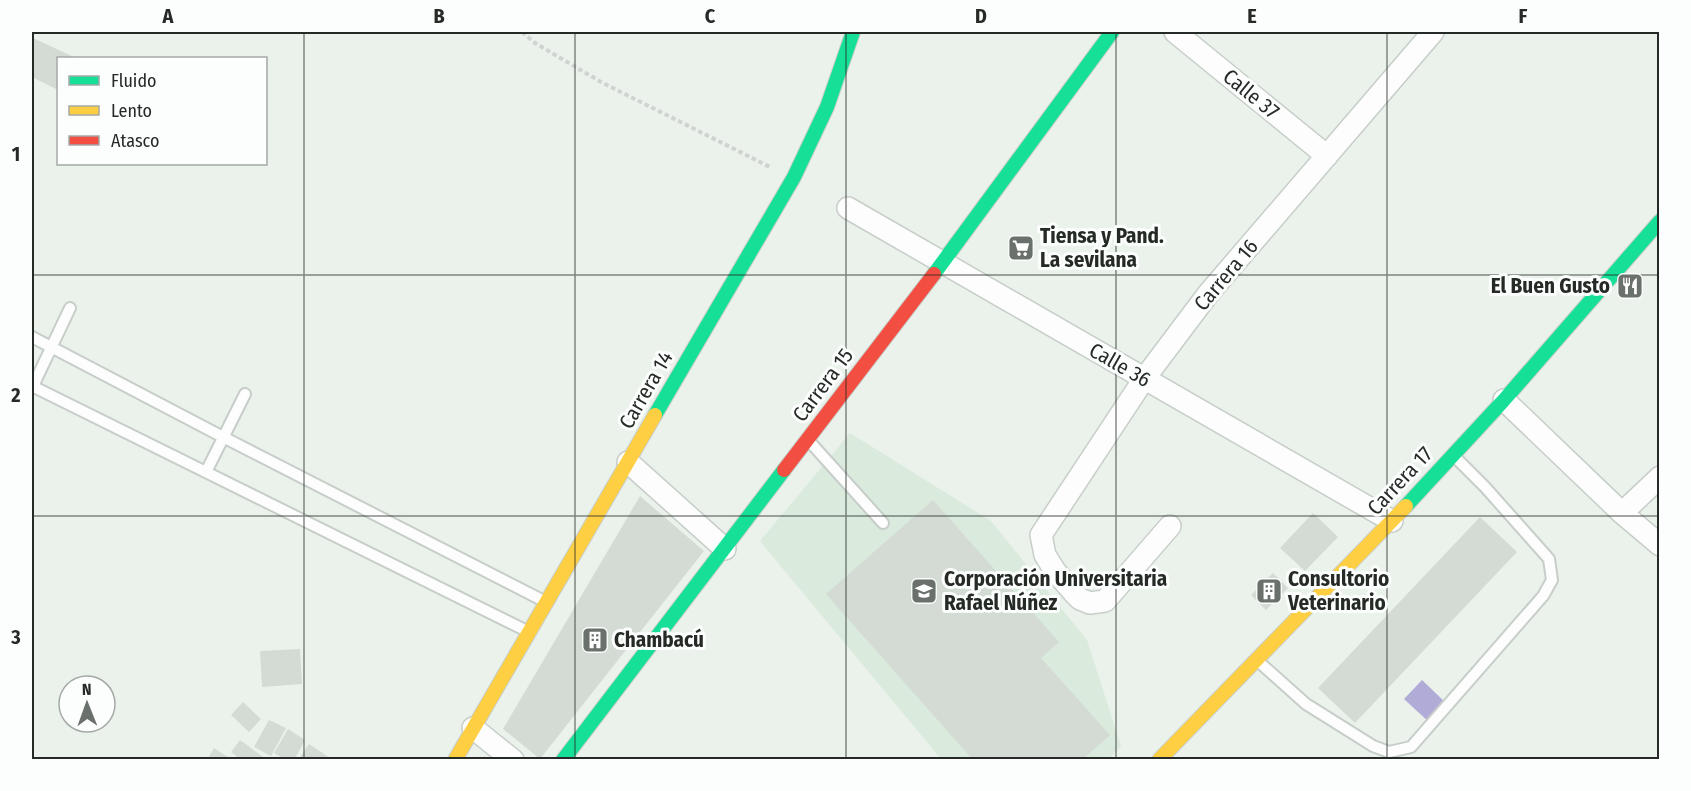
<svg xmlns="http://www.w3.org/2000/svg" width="1691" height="791" font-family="'Fira Sans Condensed',sans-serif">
<rect width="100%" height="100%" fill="#eaf2eb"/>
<path fill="#daeadd" d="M850,433L991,521L1087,640L1121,746L1109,759H941L760,541Z"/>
<path fill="#b1abd8" d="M1422,680L1447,704L1430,723L1404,699Z"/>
<path fill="#d4dbd5" d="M33,38L76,58H58V90L32,77V43Z
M640,496L704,551L540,759L503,729Z
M933,500L1059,642L1041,658L1110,735L1082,760H973L826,594Z
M1313,513L1338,537L1305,571L1280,548Z
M1480,517L1517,552L1355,723L1318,688Z
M1273,573L1288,588L1266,610L1251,595Z
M300,649L302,684L262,687L260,651Z
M243,702L261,719L249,732L231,715Z
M269,720L286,728L271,756L254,747Z
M288,729L305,740L294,760H286L274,753Z
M240,740L267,760H241L231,752Z
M309,744L333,760H298Z
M214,748L232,760H207Z"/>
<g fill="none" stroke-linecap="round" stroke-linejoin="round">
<defs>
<path id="lane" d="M32,337L223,437L544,601
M32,386L529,632
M33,386L70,308
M810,442L883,523
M206,472L245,394
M1259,662L1306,704L1373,746L1389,752L1411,747L1543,596L1552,580L1549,559L1485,487L1455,457"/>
<path id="street" d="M1175,32L1327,156
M848,208L1392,521
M1504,400L1622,513L1660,545
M628,462L725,549
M1622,513L1660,477
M1170,526L1105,601L1090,603L1080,599L1074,593L1055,571L1045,555L1041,535L1144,379L1208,294L1433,32
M473,728L513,760"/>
<path id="fast" d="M934,274L1112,32
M655,415L794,177L827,107L853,32
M1406,506L1504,400L1660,221
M563,760L784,470"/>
<path id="slow" d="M455,760L655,415
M1159,760L1406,506"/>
<path id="jam" d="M784,470L934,274"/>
</defs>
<use href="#lane" stroke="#c7cec9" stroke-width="14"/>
<use href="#street" stroke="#c7cec9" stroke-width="24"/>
<use href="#fast" stroke="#c7cec9" stroke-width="16"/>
<use href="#slow" stroke="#c7cec9" stroke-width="16"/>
<use href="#jam" stroke="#c7cec9" stroke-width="16"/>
<path stroke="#d0d3d2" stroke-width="4" stroke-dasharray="4.5 3" stroke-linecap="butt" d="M522,32L535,43L601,82L770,167"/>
<use href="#lane" stroke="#fcfdfc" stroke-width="10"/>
<use href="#street" stroke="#fcfdfc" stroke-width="21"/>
<use href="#fast" stroke="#16e098" stroke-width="14"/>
<use href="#slow" stroke="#ffcf43" stroke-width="14"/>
<use href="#jam" stroke="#f24e42" stroke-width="14"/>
</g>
<path fill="none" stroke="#252a26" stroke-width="1.5" stroke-opacity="0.55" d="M304,32V760M575,32V760M846,32V760M1116,32V760M1387,32V760M32,275H1660M32,516H1660"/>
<defs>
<symbol id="supermarket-square" viewBox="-11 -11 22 22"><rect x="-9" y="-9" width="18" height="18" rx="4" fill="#6a706b" stroke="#fbfefc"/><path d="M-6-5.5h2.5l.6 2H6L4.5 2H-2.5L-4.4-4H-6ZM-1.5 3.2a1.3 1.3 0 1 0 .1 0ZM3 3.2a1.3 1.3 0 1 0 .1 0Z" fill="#fff"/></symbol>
<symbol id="restaurant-square" viewBox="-11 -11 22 22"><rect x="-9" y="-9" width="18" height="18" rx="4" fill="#6a706b" stroke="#fbfefc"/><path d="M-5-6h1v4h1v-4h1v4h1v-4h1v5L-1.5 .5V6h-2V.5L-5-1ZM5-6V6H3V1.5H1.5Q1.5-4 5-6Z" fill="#fff"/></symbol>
<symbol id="university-square" viewBox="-11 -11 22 22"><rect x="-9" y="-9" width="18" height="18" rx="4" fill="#6a706b" stroke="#fbfefc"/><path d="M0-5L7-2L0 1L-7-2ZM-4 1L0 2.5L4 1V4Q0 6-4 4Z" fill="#fff"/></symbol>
<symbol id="building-square" viewBox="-11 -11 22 22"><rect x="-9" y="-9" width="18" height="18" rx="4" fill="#6a706b" stroke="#fbfefc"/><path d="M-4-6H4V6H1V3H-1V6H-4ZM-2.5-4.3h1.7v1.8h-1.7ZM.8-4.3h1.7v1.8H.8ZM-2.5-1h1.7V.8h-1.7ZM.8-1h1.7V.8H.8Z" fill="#fff"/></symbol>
</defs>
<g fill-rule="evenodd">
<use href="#supermarket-square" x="1006" y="233" width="30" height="30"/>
<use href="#restaurant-square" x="1615" y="271" width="30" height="30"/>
<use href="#university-square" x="909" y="576" width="30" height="30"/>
<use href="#building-square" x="1254" y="576" width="30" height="30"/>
<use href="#building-square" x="580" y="625" width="30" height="30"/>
</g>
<g text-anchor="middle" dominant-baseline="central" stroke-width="6" stroke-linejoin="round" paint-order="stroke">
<g font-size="21" fill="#252a26" stroke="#fbfefc">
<text transform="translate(1251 94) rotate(39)">Calle 37</text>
<text transform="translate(1226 275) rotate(-50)">Carrera 16</text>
<text transform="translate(1120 365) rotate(30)">Calle 36</text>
<text transform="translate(823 385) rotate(-53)">Carrera 15</text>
<text transform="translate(646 390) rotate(-60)">Carrera 14</text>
<text transform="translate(1400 481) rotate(-47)">Carrera 17</text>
</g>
<g font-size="21" font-weight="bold" fill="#252a26" stroke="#fbfefc" text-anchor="start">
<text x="1040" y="236">Tiensa y Pand.<tspan x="1040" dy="24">La sevilana</tspan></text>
<text x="1610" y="286" text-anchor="end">El Buen Gusto</text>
<text x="944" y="579">Corporación Universitaria<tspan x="944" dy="24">Rafael Núñez</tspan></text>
<text x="1288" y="579">Consultorio<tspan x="1288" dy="24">Veterinario</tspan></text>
<text x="614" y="640">Chambacú</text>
</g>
</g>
<rect width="1691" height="791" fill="none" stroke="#fbfefc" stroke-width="66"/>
<rect x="57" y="57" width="210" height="108" fill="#fbfefc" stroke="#a5a9a6" stroke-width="1.5"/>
<rect x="69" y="76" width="30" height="9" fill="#16e098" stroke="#a5a9a6" stroke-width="1.5"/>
<text x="111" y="87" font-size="18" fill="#252a26">Fluido</text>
<rect x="69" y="106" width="30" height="9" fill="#ffcf43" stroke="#a5a9a6" stroke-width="1.5"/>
<text x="111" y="117" font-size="18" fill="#252a26">Lento</text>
<rect x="69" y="136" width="30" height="9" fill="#f24e42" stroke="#a5a9a6" stroke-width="1.5"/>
<text x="111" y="147" font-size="18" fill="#252a26">Atasco</text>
<g transform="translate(87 704) rotate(359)"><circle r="28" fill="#fbfefc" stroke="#a5a9a6" stroke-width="1.5"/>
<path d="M0-4.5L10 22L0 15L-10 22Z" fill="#6a706b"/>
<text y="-9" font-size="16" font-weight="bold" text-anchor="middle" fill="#252a26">N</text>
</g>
<rect x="33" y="33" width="1625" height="725" fill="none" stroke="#252a26" stroke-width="2"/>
<g font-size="20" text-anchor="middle" font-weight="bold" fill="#252a26">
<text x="168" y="23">A</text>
<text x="439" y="23">B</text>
<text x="710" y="23">C</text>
<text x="981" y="23">D</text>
<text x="1252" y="23">E</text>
<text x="1523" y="23">F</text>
<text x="16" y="161">1</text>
<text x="16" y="402">2</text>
<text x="16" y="644">3</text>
</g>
</svg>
